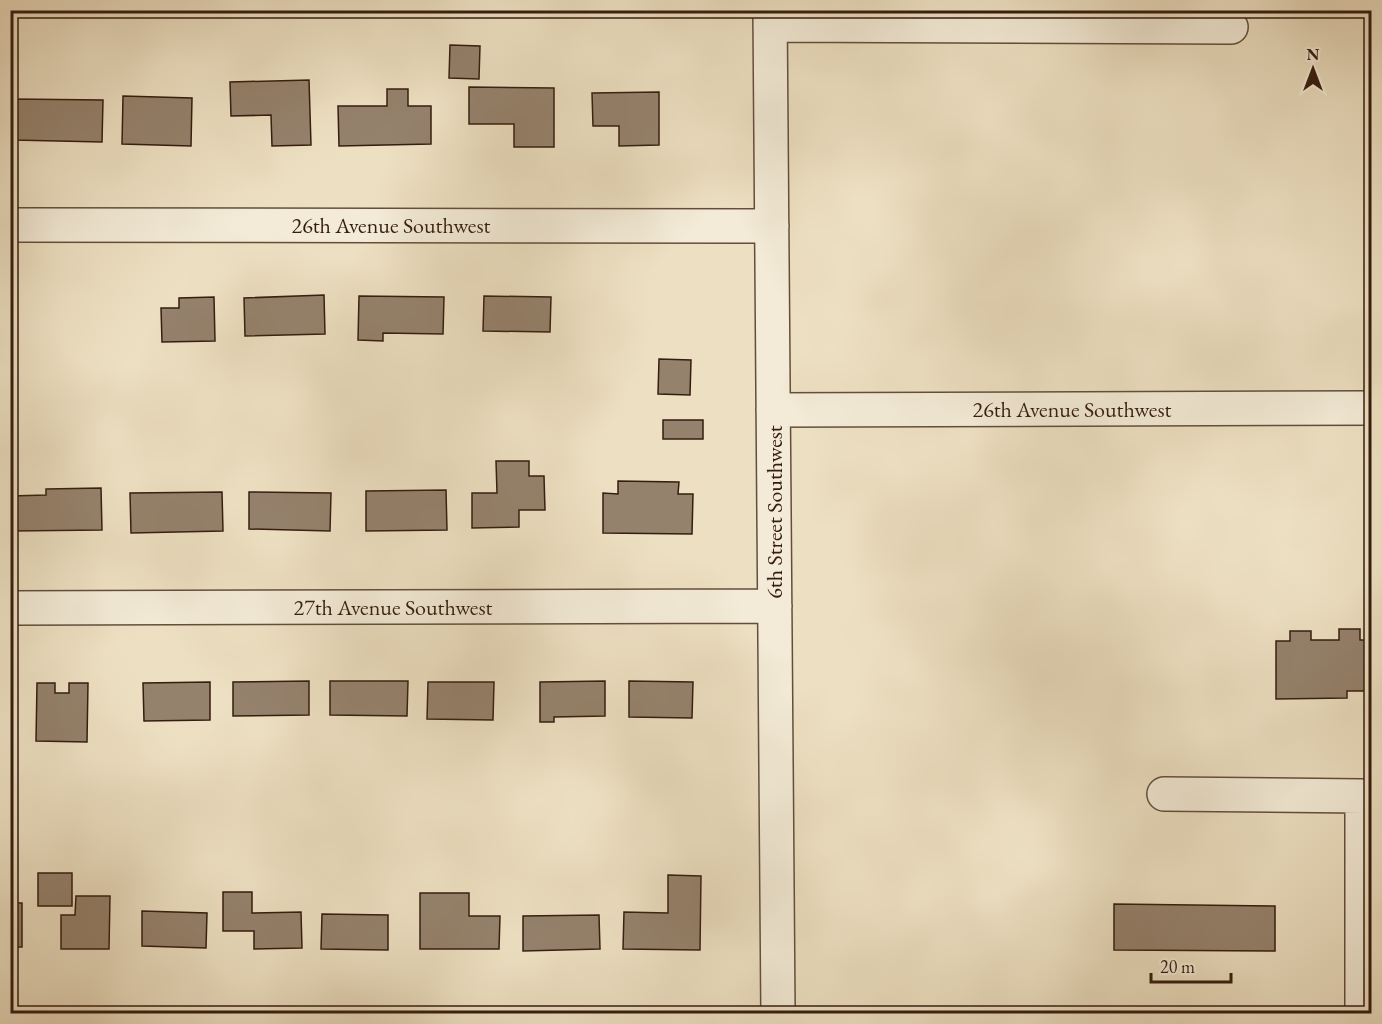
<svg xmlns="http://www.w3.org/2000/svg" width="1382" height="1024" font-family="'EB Garamond',serif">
<rect width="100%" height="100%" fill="#ede0c2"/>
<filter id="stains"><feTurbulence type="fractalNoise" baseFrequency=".00333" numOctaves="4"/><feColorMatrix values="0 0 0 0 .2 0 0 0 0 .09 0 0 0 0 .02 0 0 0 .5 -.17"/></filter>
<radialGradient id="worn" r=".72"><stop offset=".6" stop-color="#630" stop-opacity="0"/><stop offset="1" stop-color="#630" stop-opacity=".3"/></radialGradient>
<path fill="#95826d" stroke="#351d10" stroke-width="1.5" d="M450,45L480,46L479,79L449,78Z
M309,80L311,145L272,146L271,115L231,116L230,82Z
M469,87L554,88V147H514V124H469Z
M387,89H408V106H431V144L339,146L338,106H387Z
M659,92V145L619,146V126H593L592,93Z
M123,96L192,98L191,146L122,144Z
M13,99L103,100L102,142L13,140Z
M324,295L325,334L245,336L244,298Z
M359,296L444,297L443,334L383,333V341L358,340Z
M484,296L551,297L550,332L483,331Z
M214,297L215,341L162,342L161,308H179V298Z
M659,359L691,360L690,395L658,394Z
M663,420H703V439H663Z
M496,461H529V476H544L545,510H519V527L472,528V493H497Z
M618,481L679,482L678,494H693L692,534L603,533V493L618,494Z
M101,488L102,530L11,531V496L46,495V489Z
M446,490L447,530L366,531V491Z
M222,492L223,531L131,533L130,493Z
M249,492L331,493L330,531L249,529Z
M1339,629H1360V640H1372V691H1347V698L1276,699V641H1290V631H1311V640H1339Z
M309,681V715L233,716V682Z
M330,681H408L407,716L330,715Z
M605,681V716L554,717V722H540V682Z
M629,681L693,682L692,718L629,717Z
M210,682V720L144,721L143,683Z
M428,682H494L493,720L427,719Z
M37,683H55V693H69V683H88L87,742L36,741Z
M38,873H72V906H38Z
M668,875L701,876L700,950L623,949L624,912L668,913Z
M223,892H252V913L301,912L302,948L254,949V931H223Z
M420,893H469V916H500L499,949H420Z
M76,896H110L109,949H61V915H75Z
M10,903H22V947H10Z
M1114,904L1275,906V951L1114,950Z
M142,911L207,913L206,948L142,946Z
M322,914L388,915V950L321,949Z
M599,915L600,949L523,951V916Z"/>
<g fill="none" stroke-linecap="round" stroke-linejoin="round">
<defs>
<path id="minor" d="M770,10L778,1014
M770,25L1231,27
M10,225L772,226
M773,410L1372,408
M10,608L775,606
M1164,794L1362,796V1014"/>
</defs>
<use href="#minor" stroke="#634e3c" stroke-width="36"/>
<use href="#minor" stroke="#f3ebd7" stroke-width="33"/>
</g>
<g text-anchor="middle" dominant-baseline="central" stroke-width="5" stroke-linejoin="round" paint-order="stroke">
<g font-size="22" fill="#351d10" stroke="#f3ebd7">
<text x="391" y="225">26th Avenue Southwest</text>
<text x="1072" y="409">26th Avenue Southwest</text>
<text transform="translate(774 512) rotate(-90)">6th Street Southwest</text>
<text x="393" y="607">27th Avenue Southwest</text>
</g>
</g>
<rect width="1382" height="1024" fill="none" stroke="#ede0c2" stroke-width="36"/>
<rect x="12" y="12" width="1358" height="1000" fill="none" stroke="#351d10" stroke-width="3"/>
<rect x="18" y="18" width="1346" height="988" fill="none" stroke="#351d10" stroke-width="1.5"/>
<g transform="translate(1313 69)" stroke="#f3ebd7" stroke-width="4.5" paint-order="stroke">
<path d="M0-4.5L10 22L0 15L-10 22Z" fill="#351d10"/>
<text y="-9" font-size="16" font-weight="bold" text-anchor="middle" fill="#351d10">N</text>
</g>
<path d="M1151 973v9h80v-9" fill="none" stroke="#351d10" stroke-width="3"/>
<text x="1160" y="973" font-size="18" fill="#351d10" stroke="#f3ebd7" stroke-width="4.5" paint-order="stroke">20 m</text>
<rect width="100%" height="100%" filter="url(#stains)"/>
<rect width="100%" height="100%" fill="url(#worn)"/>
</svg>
